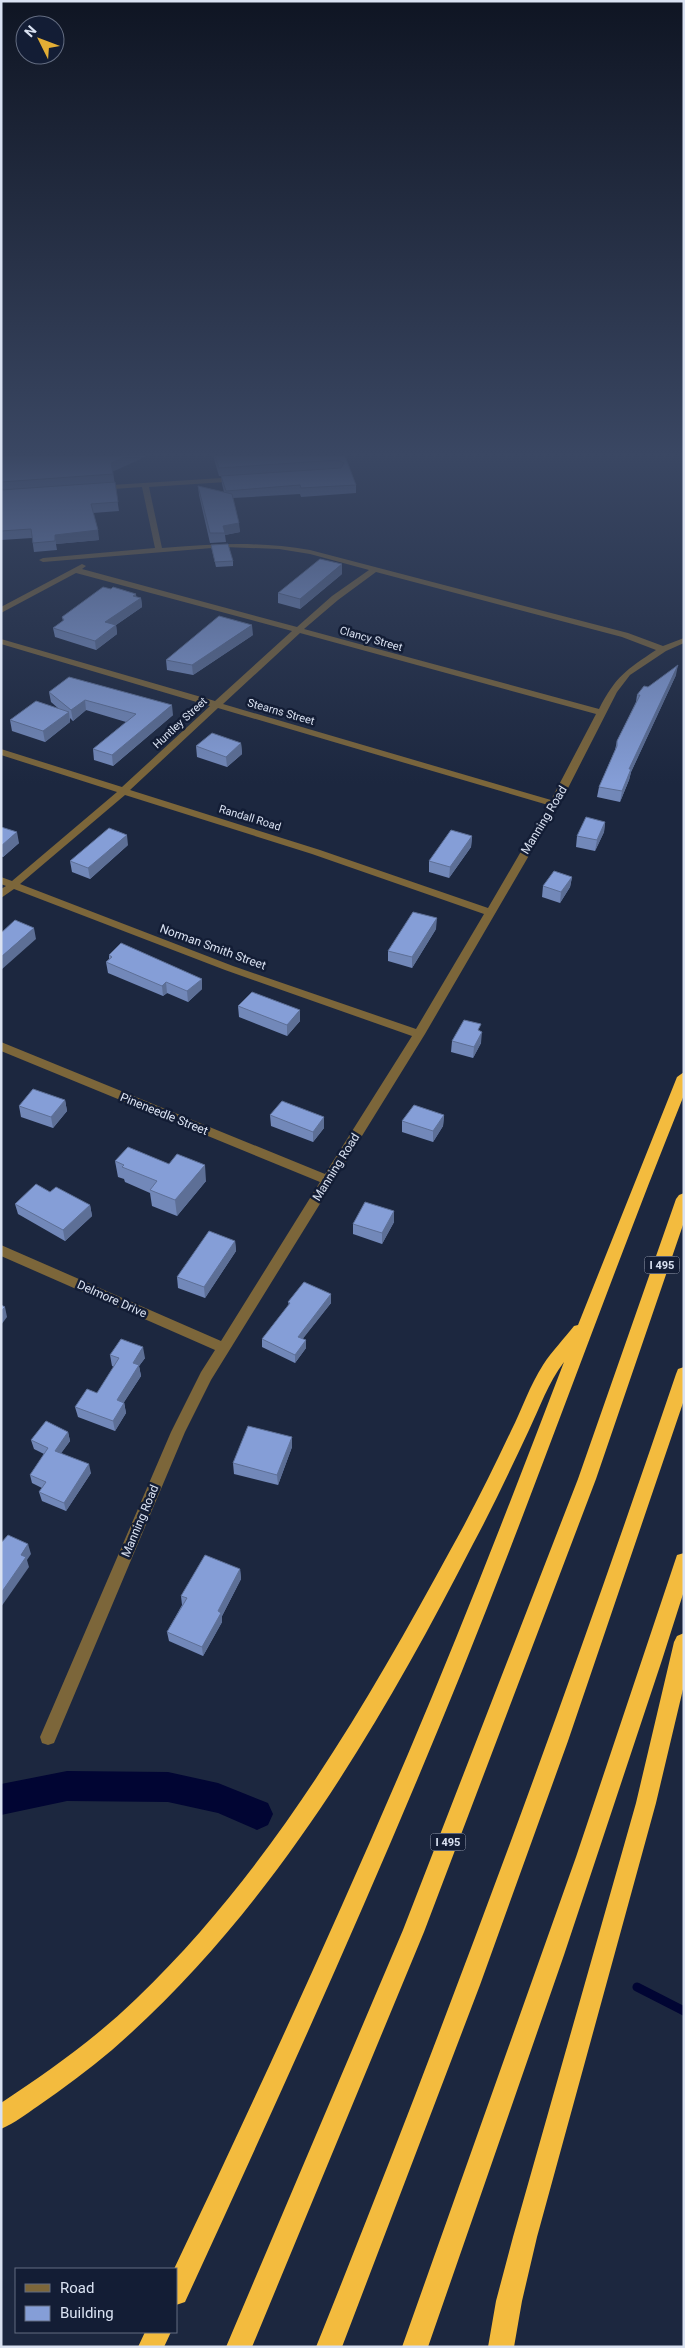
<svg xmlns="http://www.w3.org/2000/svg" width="685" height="2348" font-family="Roboto,sans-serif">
<rect width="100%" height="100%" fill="#1c273f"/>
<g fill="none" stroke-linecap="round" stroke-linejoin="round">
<path stroke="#010533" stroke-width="9" d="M637,1987L684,2011"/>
<path fill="#010533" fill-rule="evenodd" d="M67,1771L168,1772L218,1783L268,1803L273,1814L268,1825L257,1830L218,1813L168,1802L67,1801L1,1815V1784Z"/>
<path fill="#7c663a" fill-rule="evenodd" d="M238,477L242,479L241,481L149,487L162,548C213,544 259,541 310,550L628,633L663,646L684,638V643L666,651L630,675L617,692L566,792L425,1034L211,1380L185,1432L54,1743L48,1745L42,1743L40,1737L171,1432L201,1372L215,1350L1,1256V1245L221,1341L320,1182L1,1051V1042L325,1174L412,1036L225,970L14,889L1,898V889L6,886L1,884V877L12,881L117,792L1,755V749L122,787L210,706L1,644V639L215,701L292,631L76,573L1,613V607L82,564L86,566L82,569L297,627L332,596L369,570L310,554L279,549L224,547L43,562L39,560L43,558L155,548L142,487L99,490L95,488L96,486ZM376,572L622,637L656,650C626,670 616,676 599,709L304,629L338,600ZM300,633L596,714L551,800L223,704ZM218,708L548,805L488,908L320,850L130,790ZM125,795L312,854L484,914L416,1029L233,966L20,884Z"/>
<path fill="#f3bb3e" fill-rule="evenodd" d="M684,1072V1095C607,1286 539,1480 462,1671C376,1884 281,2093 185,2302L176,2305V2269H174C255,2099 334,1927 408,1754C463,1624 514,1493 564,1362C548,1383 540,1407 529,1430C511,1468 493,1507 473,1544C378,1729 270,1912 112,2050C88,2070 64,2088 38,2106C26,2114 15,2123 1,2129V2103C49,2071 96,2038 137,1998C270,1870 364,1709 451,1549C473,1510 492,1471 511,1431C522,1409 530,1385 543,1365C552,1351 564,1339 574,1326L578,1325L677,1077Z
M684,1193V1222L596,1479L424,1932L252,2347H226L403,1930L578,1479L676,1199L679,1195Z
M684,1367V1400L568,1741L480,1985L342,2347H316C445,2026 565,1702 676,1374L678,1369Z
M684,1553V1591L662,1660L564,1955L428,2347H402L576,1857L675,1561L677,1555Z
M684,1633V1685L656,1803L537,2237L522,2301L514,2347H488L496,2301L513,2237L636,1803L674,1642L677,1636Z
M145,2332H171L164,2347H138Z"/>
</g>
<path fill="#7288b9" d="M1,456L113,472L119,511L93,513L99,540L56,544L57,550L34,552L32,538L1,540Z
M214,456H345L356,485V493L301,497L300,494L233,498L240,532L225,535L226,542L210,543L199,495L198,486L224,492L222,484L221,476H219L214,459Z
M211,545L233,561V566L216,567L212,550Z
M342,574L300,609L278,603V593Z
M111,589L136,594V597L141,598L142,607L116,625L117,634L96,650L55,637L53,628L63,621L62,617Z
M253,635L193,675L167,670L166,660Z
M676,675L631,772L629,780L620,802L597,797L599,787L615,750L617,741L636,702L637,695L648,687Z
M49,692L173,715L113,766L94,760L93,749L126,722L86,710L73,721L70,718V722L45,742L12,731L10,720L59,709L51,702Z
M241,743L242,754L227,767L197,757L196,746Z
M605,822L604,832L595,851L576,847L577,836Z
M1,827L19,843L3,857L1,856Z
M472,836L471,847L449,878L429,872V861Z
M128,845L90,879L72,872L70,861Z
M572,877L570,887L560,903L542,897L543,886Z
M436,929L412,968L388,961V951Z
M109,955L202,979V989L188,1002L167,993L163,996L108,973L106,962L109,959Z
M238,1006L300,1021L287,1036L239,1017Z
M480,1031L481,1043L473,1058L451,1052L452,1041Z
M65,1100L67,1111L53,1128L21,1117L19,1106Z
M270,1115L324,1117V1128L313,1142L271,1126Z
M444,1115L443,1126L433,1142L402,1132V1121Z
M115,1161L206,1181L177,1216L152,1206L150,1193L125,1182L124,1179L118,1177Z
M50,1192L90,1205L92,1216L65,1241L18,1214L15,1204Z
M394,1211V1222L382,1244L353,1234V1224Z
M235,1241L236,1251L205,1298L178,1288L177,1277Z
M331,1294V1303L302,1339L306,1340V1348L295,1363L262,1347V1339L289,1305L288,1302Z
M110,1355L145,1358L139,1366L141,1376L124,1402L126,1413L115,1431L78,1417L75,1407L97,1393L114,1367L112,1366Z
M68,1432L70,1441L61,1453L91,1473L66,1511L42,1501L39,1492L42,1488L32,1483L30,1475L44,1454L34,1449L31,1440Z
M292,1437V1447L278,1485L234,1474L233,1463Z
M240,1569L241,1579L222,1616V1622L203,1656L169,1641L167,1632L182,1605L181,1596Z"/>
<path fill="#5d6f96" d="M127,456H147L112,472L111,463Z
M239,523L240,532L225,535L223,526Z
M98,530L99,540L56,544L55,535Z
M342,564V574L300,609V599Z
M136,594L137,601L141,598L142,607L116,625L117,634L96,650L95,641L105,622Z
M252,625L253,635L193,675L192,665Z
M678,665L676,675L631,772L629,780L620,802L622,791L629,769Z
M85,700L86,710L73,721L71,710Z
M172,705L173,715L113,766L112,755Z
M69,712L70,722L45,742L43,731Z
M241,743L242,754L227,767L226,757Z
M605,822L604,832L595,851L597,840Z
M17,832L19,843L3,857L1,846Z
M127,835L128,845L90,879L88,868Z
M472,836L471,847L449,878L450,867Z
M572,877L570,887L560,903L561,892Z
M437,918L436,929L412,968V957Z
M34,928L36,939L1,970V957Z
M202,979V989L188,1002L187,991Z
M166,982L167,993L163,996L162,986Z
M300,1010V1021L287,1036V1025Z
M482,1032L481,1043L473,1058L474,1047Z
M65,1100L67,1111L53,1128L51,1117Z
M444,1115L443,1126L433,1142V1131Z
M324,1117V1128L313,1142V1132Z
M205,1165L206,1181L177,1216L175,1200Z
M90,1205L92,1216L65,1241L63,1230Z
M394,1211V1222L382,1244V1233Z
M235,1241L236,1251L205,1298L204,1287Z
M331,1294V1303L298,1345V1337Z
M5,1307L7,1317L1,1325V1311Z
M306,1340V1348L295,1363V1355Z
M143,1347L145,1358L139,1366L141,1376L119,1410L117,1400L133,1363Z
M124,1403L126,1413L115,1431L113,1421Z
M68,1432L70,1441L57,1459L55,1451Z
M292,1437V1447L278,1485L277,1475Z
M89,1464L91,1473L66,1511L64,1503Z
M28,1544L31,1554L27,1560L29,1567L1,1607V1593L21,1555Z
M240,1569L241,1579L222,1616V1622L203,1656L202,1647L218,1611Z"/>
<path fill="#859ed7" stroke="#5d6f96" d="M1,456H127L111,463L113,474L1,482Z
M215,456H345L356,485L301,488L300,485L226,491L221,476L341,468L344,463L338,460L219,468Z
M115,482L118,502L91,504L98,530L55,535V541L33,543L31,529L1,531V490Z
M198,486L232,494L239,523L223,526L225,533H210Z
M228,544L233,561L215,562L211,545Z
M320,559L342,564L300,599L278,593Z
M103,587L111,589L113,587L136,594L133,596L141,598L105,622L116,625L95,641L53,628L64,620L62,617Z
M219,616L252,625L192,665L166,660Z
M678,665L629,769H631L622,791L599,787L617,746V741L640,695H637L644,686L648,687Z
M69,677L172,705L112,755L93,749L136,714L85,700L71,710L49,692Z
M36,701L69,712L43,731L10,720Z
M212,733L241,743L226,757L196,746Z
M586,817L605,822L597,840L577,836Z
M1,827L17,832L1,846Z
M109,828L127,835L88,868L70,861Z
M451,830L472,836L450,867L429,861Z
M554,871L572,877L561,892L543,886Z
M413,912L437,918L412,957L388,951Z
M15,920L34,928L1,957V933Z
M121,943L202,979L187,991L166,982L162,986L106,962L112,957L109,955Z
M252,992L300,1010L287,1025L238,1006Z
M464,1020L481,1024L478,1030L482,1032L474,1047L452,1041Z
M33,1089L65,1100L51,1117L19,1106Z
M282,1101L324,1117L313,1132L270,1115Z
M414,1105L444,1115L433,1131L402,1121Z
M128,1147L169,1164L177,1154L205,1165L175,1200L150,1190L157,1181L122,1167L124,1165L115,1161Z
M36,1184L50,1192L56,1187L90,1205L63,1230L15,1204Z
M365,1202L394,1211L382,1233L353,1224Z
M209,1231L235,1241L204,1287L177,1277Z
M304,1282L331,1294L298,1337L306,1340L295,1355L262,1339L290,1303L288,1302Z
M1,1305L5,1307L1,1311Z
M121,1339L143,1347L133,1363L139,1365L117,1400L124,1403L113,1421L75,1407L87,1389L97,1393L119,1358L110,1355Z
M46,1421L68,1432L55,1451L89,1464L64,1503L39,1492L46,1482L30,1475L48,1448L31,1440Z
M248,1426L292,1437L277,1475L233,1463Z
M8,1535L28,1544L21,1555L26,1557L1,1593V1543Z
M205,1555L240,1569L218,1611L221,1613L202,1647L167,1632L187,1598L181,1596Z"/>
<linearGradient id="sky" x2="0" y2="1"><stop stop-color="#0f1523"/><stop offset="0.58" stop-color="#3a4763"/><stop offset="1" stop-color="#3a4763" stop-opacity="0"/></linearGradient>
<rect width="685" height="784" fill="url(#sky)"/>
<g text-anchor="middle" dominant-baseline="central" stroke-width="5" stroke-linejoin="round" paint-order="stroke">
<g font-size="11" fill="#dae2f2" stroke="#131d35">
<text transform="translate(371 639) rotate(16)">Clancy Street</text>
<text transform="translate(281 712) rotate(16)">Stearns Street</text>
<text transform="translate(180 723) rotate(-43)">Huntley Street</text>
<text transform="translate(250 818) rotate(17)">Randall Road</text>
</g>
<g fill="#131d35" stroke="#9ea7b9" stroke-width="1">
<rect x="644.5" y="1256.5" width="35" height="17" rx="4"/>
<rect x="430.5" y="1833.5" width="35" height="17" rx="4"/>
</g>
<g font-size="11" font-weight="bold" fill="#dae2f2">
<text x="662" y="1265">I 495</text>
<text x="448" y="1842">I 495</text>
</g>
<g font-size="12" fill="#dae2f2" stroke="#131d35">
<text transform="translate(544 820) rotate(-59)">Manning Road</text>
<text transform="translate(213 947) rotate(20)">Norman Smith Street</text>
<text transform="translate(164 1114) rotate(22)">Pineneedle Street</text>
<text transform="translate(336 1167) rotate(-58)">Manning Road</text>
<text transform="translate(112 1299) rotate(24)">Delmore Drive</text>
<text transform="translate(140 1521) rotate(-67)">Manning Road</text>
</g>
</g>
<rect width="685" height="2348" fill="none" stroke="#dae2f2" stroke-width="5"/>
<rect x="15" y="2268" width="162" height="65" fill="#131d35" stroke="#636c81"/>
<rect x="25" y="2284" width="25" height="8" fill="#7c663a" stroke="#636c81"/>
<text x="60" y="2293" font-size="15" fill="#dae2f2">Road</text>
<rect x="25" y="2306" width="25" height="15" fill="#859ed7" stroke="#636c81"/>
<text x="60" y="2318" font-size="15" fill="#dae2f2">Building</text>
<g transform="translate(40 40) rotate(312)"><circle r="24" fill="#131d35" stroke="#636c81"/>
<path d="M0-4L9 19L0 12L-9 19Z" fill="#e3ae35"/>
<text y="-8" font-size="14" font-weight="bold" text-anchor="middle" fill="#dae2f2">N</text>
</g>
</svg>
